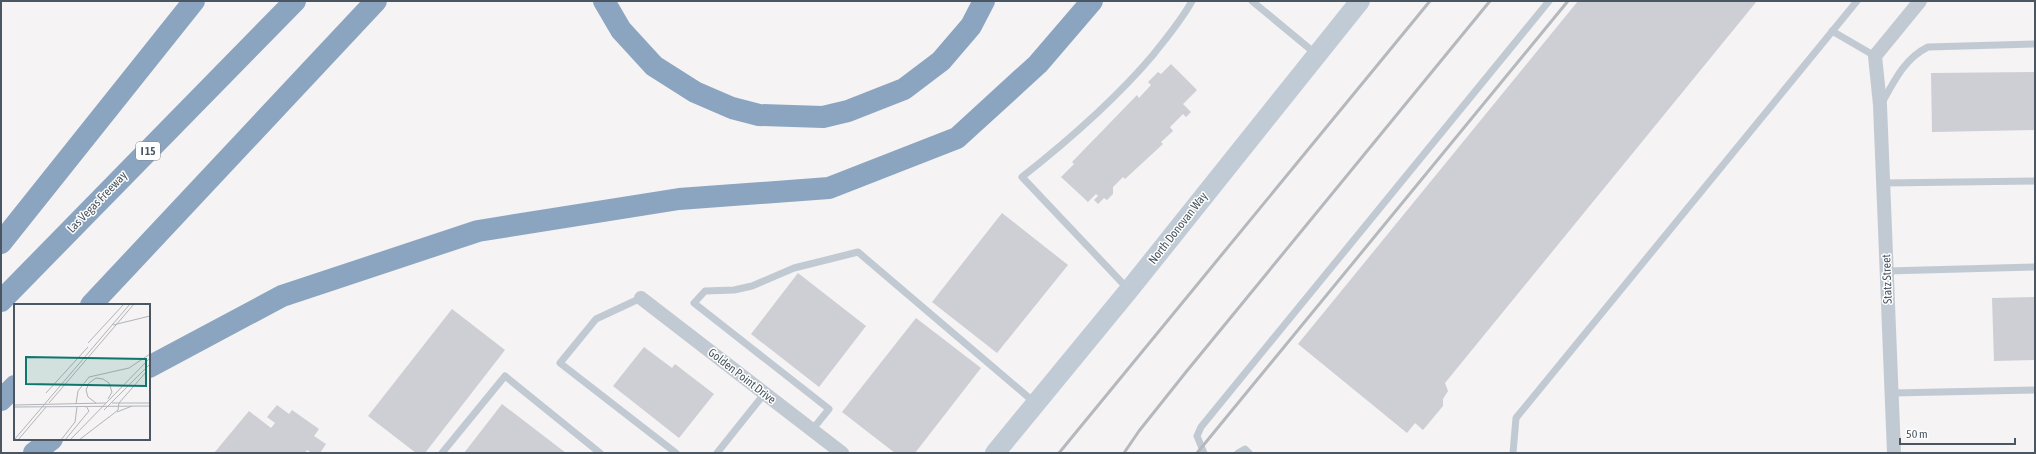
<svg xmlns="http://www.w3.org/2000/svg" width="2036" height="454" font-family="'Asap Condensed',sans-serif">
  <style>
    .building { fill: #cdcfd5 }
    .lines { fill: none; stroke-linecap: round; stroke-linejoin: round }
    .lane { stroke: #c1cad2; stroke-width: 7 }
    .street { stroke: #c1cad2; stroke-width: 14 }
    .secondary { stroke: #c1cbd6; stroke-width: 20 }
    .highway { stroke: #8ba5c1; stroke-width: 22 }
    .rail { stroke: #b5b8bd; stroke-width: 3 }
    .labels { text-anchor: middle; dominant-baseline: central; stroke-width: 3; stroke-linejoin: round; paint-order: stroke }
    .shield { fill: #fff; stroke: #808990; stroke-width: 1 }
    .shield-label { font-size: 11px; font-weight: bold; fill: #4a5661 }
    .street-label { font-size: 12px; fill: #4a5661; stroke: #fff }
    .inset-road { fill: none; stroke: #b1b4b9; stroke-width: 1 }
    .view { fill: #0f766e; fill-opacity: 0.15; stroke: #0f766e; stroke-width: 2 }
    .inset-edge { fill: none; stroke: #4a5661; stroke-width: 2 }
  </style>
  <rect width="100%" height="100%" fill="#f5f3f3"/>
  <g class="building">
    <path d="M 1578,1 L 1757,1 L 1445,383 L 1448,391 L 1443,399 L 1443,406 L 1423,430 L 1415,423 L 1407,433 L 1298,344 Z"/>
    <path d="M 1171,64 L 1197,90 L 1183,104 L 1191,112 L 1186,117 L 1183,114 L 1170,127 L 1173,131 L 1161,142 L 1163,144 L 1125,179 L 1123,177 L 1113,187 L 1113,194 L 1107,200 L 1104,198 L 1098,204 L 1094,200 L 1098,196 L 1096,194 L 1088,202 L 1061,177 L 1074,164 L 1072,162 L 1137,95 L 1139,98 L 1151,85 L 1148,82 L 1158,72 L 1161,74 Z"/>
    <path d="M 2035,72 L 2035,130 L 1932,132 L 1931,73 Z"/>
    <path d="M 1002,213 L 1068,265 L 997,353 L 932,302 Z"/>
    <path d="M 798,273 L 866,326 L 819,387 L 751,334 Z"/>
    <path d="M 2035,297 L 2035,360 L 1994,361 L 1992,298 Z"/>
    <path d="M 452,309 L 505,350 L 425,453 L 416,453 L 368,416 Z"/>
    <path d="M 916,318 L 981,368 L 915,453 L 895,453 L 842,412 Z"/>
    <path d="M 644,347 L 672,368 L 675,364 L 714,394 L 679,438 L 613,386 Z"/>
    <path d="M 502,404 L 566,453 L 464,453 Z"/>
    <path d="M 277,405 L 289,414 L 292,410 L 319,429 L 314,436 L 326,444 L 320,453 L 312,453 L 307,450 L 305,453 L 214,453 L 249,411 L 271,428 L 275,423 L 267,417 Z"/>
  </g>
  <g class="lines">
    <g class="lane">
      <path d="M 1252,1 L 1316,54"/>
      <path d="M 1832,31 L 1875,56"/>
      <path d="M 1882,103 C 1894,81 1905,58 1928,47 L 2035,44"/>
      <path d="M 1884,183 L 2035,181"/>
      <path d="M 1887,271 L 2035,267"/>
      <path d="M 1129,290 L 1022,177 C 1069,140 1114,101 1153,55 C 1167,37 1181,21 1192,1"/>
      <path d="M 641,298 L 596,319 L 560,363 L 676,453"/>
      <path d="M 1892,393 L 2035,390"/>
      <path d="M 812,430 L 829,409 L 694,303 L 705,291 L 734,290 L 752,286 L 794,268 L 858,252 L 1034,402"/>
      <path d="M 442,453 L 505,376 L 600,453"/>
      <path d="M 717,453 L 765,393"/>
      <path d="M 1204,453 L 1197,436 L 1201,427 L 1549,1"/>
      <path d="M 1238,453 L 1245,449 L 1249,453"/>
      <path d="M 1513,453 L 1516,418 L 1857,1"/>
    </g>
    <g class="street">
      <path d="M 641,298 L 842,453"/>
      <path d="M 1894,453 L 1880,105 L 1875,56 L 1920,1"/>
    </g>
    <path class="secondary" d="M 995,453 L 1129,290 L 1360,1"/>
    <g class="highway">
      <path d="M 604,1 L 621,30 L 654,66 L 695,92 L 732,108 L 759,115 L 823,117 L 848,111 L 904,89 L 941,61 L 971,26 L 984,1"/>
      <path d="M 1,243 L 194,1"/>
      <path d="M 1,301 L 295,1"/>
      <path d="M 91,305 L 376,1"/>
      <path d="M 149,367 L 282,296 L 478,231 L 679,199 L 829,188 L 957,138 L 1038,64 L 1092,1"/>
      <path d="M 1,400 L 15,386"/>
      <path d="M 34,453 L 52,439"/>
    </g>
    <g class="rail">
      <path d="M 1059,453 L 1430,1"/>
      <path d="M 1124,453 L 1139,431 L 1186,372 L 1490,1"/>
      <path d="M 1197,453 L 1568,1"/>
    </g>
  </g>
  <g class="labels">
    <rect class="shield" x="136" y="142" width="24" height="18" rx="3"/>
    <g class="shield-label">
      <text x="148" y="151">I 15</text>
    </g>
    <g class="street-label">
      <text transform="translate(97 202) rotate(-46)">Las Vegas Freeway</text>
      <text transform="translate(1178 228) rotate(-52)">North Donovan Way</text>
      <text transform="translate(1887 279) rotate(-92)">Statz Street</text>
      <text transform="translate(742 376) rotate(38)">Golden Point Drive</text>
    </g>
  </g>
  <g transform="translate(14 304)">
    <rect width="136" height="136" fill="#f5f3f3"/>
    <path class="inset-road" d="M 99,21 L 136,12M 74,39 L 110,0M 32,89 L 74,43M 35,99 L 120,0M 82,99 L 74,93 L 72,86 L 75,79 L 82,74 L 89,75 L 95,79 L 98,88 L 94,95M 98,99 L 136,99M 62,100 L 64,87 L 75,73 L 115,64 L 136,50M 0,101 L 92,99M 0,103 L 136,102M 90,106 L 136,60M 103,108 L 118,102M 94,114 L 104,106 L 105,99 L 133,67M 0,136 L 116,0M 4,136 L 32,103M 47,136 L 61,118 L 63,103M 51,136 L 75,107 L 72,102M 56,136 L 136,54M 65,136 L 95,113M 107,136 L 125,136"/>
    <path class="view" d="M 12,53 L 132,55 L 132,82 L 12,80 Z"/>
    <rect width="136" height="136" class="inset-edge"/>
  </g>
  <rect width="2036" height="454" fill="none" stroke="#4a5661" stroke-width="4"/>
  <path d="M1900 438v6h115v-6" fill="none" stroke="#4a5661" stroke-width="2"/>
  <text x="1906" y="438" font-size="12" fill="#4a5661" stroke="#ffffff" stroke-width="3" paint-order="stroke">50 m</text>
</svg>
